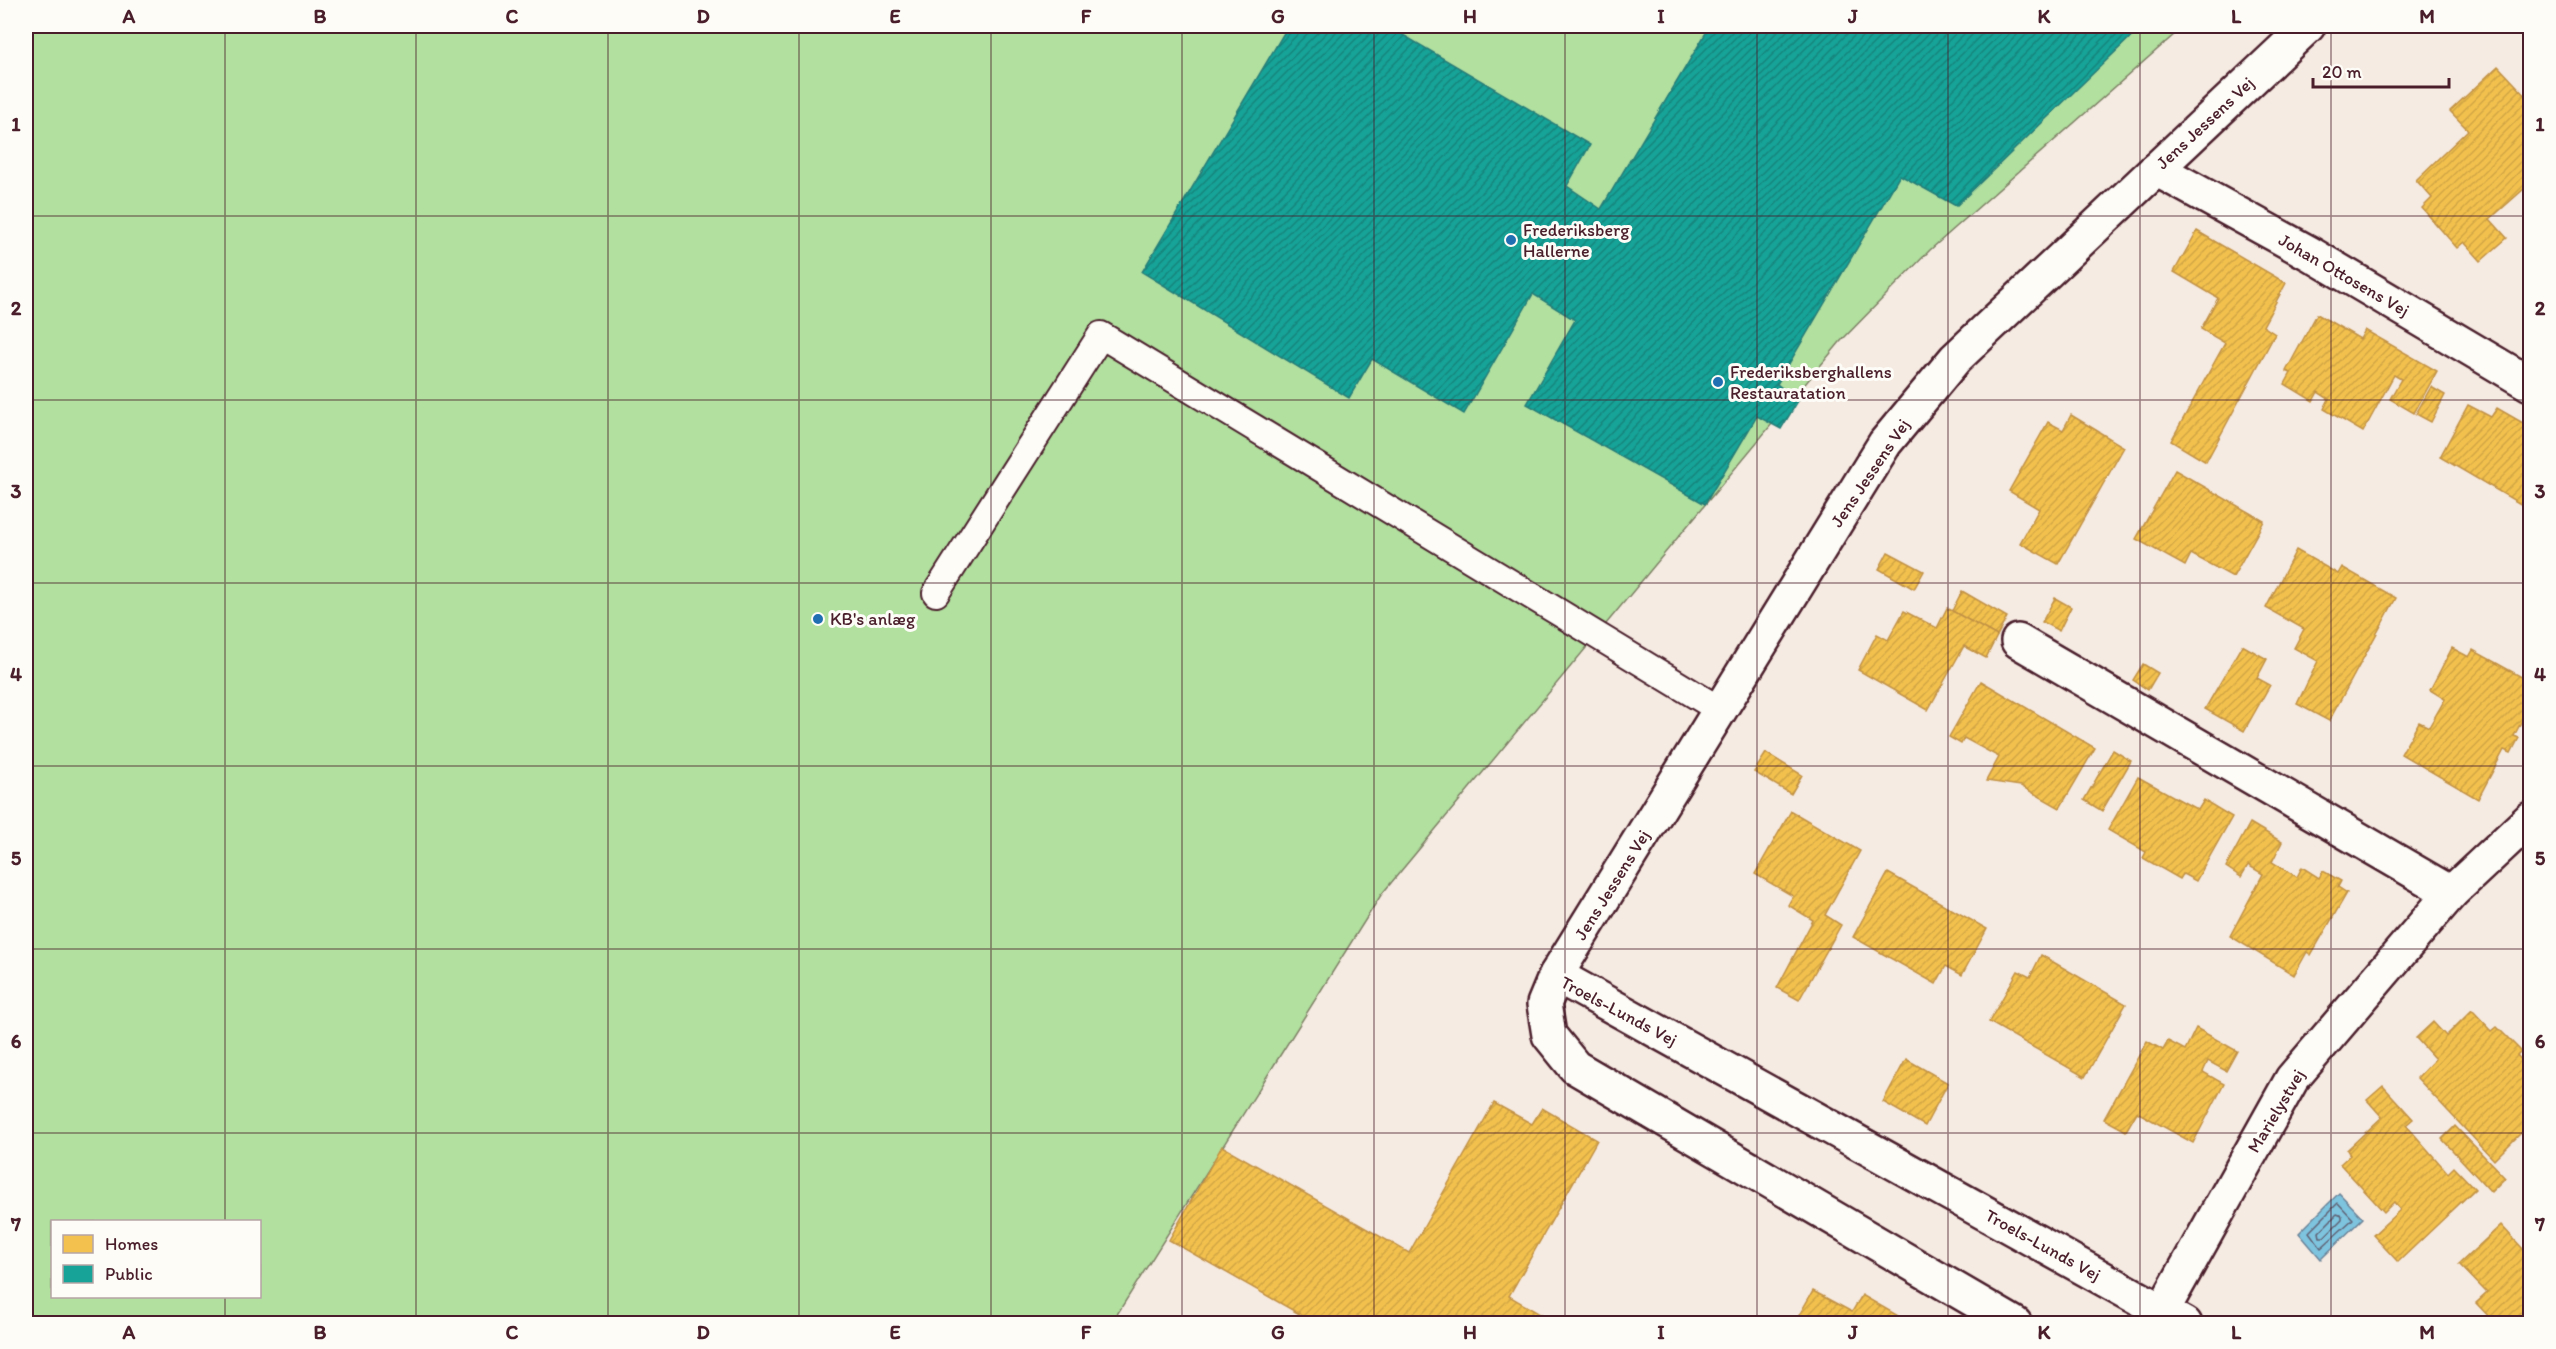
<svg xmlns="http://www.w3.org/2000/svg" width="2556" height="1349" font-family="Itim,sans-serif">
  <style>
    .pitch { fill: #b1e09f; stroke: #7e8065; stroke-width: 1.5; fill-rule: evenodd }
    .water { fill: #7ec4df; stroke: #698297; stroke-width: 1.5 }
    .homes { fill: url(#homes-hatch); stroke: #c09044; stroke-width: 1.5 }
    .public { fill: url(#public-hatch); stroke: #267b77; stroke-width: 1.5 }
    .lines { fill: none; stroke-linecap: round; stroke-linejoin: round }
    .shore { stroke: #5f6173; stroke-width: 1.5 }
    .service-casing { stroke: #4a1f2b; stroke-width: 30 }
    .minor-casing { stroke: #4a1f2b; stroke-width: 38 }
    .service { stroke: #fdfcf7; stroke-width: 26 }
    .minor { stroke: #fdfcf7; stroke-width: 33 }
    .grid { fill: none; stroke: #4a1f2b; stroke-width: 1.5; stroke-opacity: 0.55 }
    .poi-dot { fill: #1f6fb2; stroke: #fdfcf7; stroke-width: 2 }
    .labels { text-anchor: middle; dominant-baseline: central; stroke-width: 6; stroke-linejoin: round; paint-order: stroke }
    .street-label { font-size: 18px; fill: #4a1f2b; stroke: #fdfcf7 }
    .poi-label { font-size: 18px; fill: #4a1f2b; stroke: #fdfcf7; text-anchor: start }
    .neatline { fill: none; stroke: #4a1f2b; stroke-width: 2 }
    .grid-label { font-size: 20px; text-anchor: middle; font-weight: bold; fill: #4a1f2b }
  </style>
  <defs>
    <pattern id="homes-hatch" width="6" height="6" patternUnits="userSpaceOnUse" patternTransform="scale(1.5)"><rect width="6" height="6" fill="#f2c14e"/><path d="M-1 1l2-2M0 6l6-6M5 7l2-2" fill="none" stroke="#d1a544"/></pattern>
    <pattern id="public-hatch" width="6" height="6" patternUnits="userSpaceOnUse" patternTransform="scale(1.5)"><rect width="6" height="6" fill="#17a398"/><path d="M-1 1l2-2M0 6l6-6M5 7l2-2" fill="none" stroke="#17847c"/></pattern>
  </defs>
  <rect width="100%" height="100%" fill="#f6ebe2"/>
  <filter id="ink" filterUnits="userSpaceOnUse"><feTurbulence type="fractalNoise" baseFrequency=".0167" numOctaves="2"/><feDisplacementMap in="SourceGraphic" scale="12" xChannelSelector="R" yChannelSelector="G"/><feConvolveMatrix kernelMatrix="1 2 1 2 8 2 1 2 1" color-interpolation-filters="sRGB"/></filter>
  <g filter="url(#ink)">
    <path class="pitch" d="M 26,26 L 2184,26 L 1930,250 L 1840,342 L 1381,895 L 1111,1324 L 26,1323 ZM 52,1222 L 260,1222 L 260,1296 L 52,1296 Z"/>
    <path class="water" d="M 2339,1193 L 2363,1218 L 2321,1259 L 2299,1233 Z"/>
    <g class="homes">
      <path d="M 2498,66 L 2530,100 L 2530,196 L 2524,189 L 2490,219 L 2507,238 L 2481,261 L 2464,242 L 2457,248 L 2422,208 L 2432,198 L 2416,180 L 2468,130 L 2450,111 Z"/>
      <path d="M 2197,231 L 2286,283 L 2263,326 L 2275,334 L 2206,462 L 2171,441 L 2225,343 L 2201,329 L 2218,298 L 2174,272 Z"/>
      <path d="M 2317,314 L 2360,339 L 2365,330 L 2437,371 L 2414,413 L 2390,399 L 2401,379 L 2394,375 L 2363,432 L 2324,409 L 2329,399 L 2318,392 L 2313,401 L 2285,384 L 2291,373 L 2286,371 Z"/>
      <path d="M 2431,387 L 2445,395 L 2431,422 L 2416,414 Z"/>
      <path d="M 2468,405 L 2491,417 L 2497,408 L 2530,427 L 2530,489 L 2522,505 L 2440,457 Z"/>
      <path d="M 2071,415 L 2124,447 L 2058,564 L 2020,543 L 2039,509 L 2009,491 L 2048,422 L 2063,430 Z"/>
      <path d="M 2175,470 L 2264,521 L 2233,577 L 2191,554 L 2185,566 L 2136,539 Z"/>
      <path d="M 2296,550 L 2338,574 L 2342,567 L 2396,598 L 2329,721 L 2297,704 L 2318,661 L 2294,648 L 2304,629 L 2266,608 Z"/>
      <path d="M 1888,552 L 1924,571 L 1914,589 L 1879,569 Z"/>
      <path d="M 1962,591 L 2007,617 L 1997,636 L 1952,611 Z"/>
      <path d="M 2055,598 L 2071,607 L 2059,631 L 2042,622 Z"/>
      <path d="M 1947,608 L 1997,636 L 1986,658 L 1964,646 L 1928,710 L 1858,670 L 1877,634 L 1888,640 L 1904,611 L 1937,628 Z"/>
      <path d="M 2242,645 L 2267,659 L 2257,678 L 2270,685 L 2244,731 L 2205,709 Z"/>
      <path d="M 2452,648 L 2469,657 L 2473,650 L 2527,680 L 2530,673 L 2530,705 L 2514,736 L 2519,738 L 2511,753 L 2504,750 L 2478,799 L 2401,754 L 2419,722 L 2429,727 L 2445,699 L 2430,690 Z"/>
      <path d="M 2143,664 L 2158,673 L 2148,690 L 2133,680 Z"/>
      <path d="M 1981,681 L 2095,748 L 2060,808 L 2021,786 L 1986,781 L 1999,757 L 1964,738 L 1961,744 L 1949,737 Z"/>
      <path d="M 2113,750 L 2131,761 L 2102,811 L 2084,800 Z"/>
      <path d="M 1766,753 L 1802,775 L 1791,794 L 1754,772 Z"/>
      <path d="M 2138,777 L 2198,810 L 2204,800 L 2232,817 L 2196,881 L 2183,874 L 2180,879 L 2143,858 L 2146,852 L 2108,830 Z"/>
      <path d="M 1791,811 L 1860,851 L 1825,915 L 1841,925 L 1799,1000 L 1777,988 L 1813,920 L 1788,905 L 1793,896 L 1755,874 Z"/>
      <path d="M 2250,823 L 2282,842 L 2272,862 L 2297,877 L 2302,867 L 2319,878 L 2323,871 L 2341,881 L 2338,887 L 2347,893 L 2311,955 L 2307,952 L 2294,975 L 2230,936 L 2263,874 L 2248,865 L 2241,877 L 2226,867 Z"/>
      <path d="M 1888,873 L 1987,929 L 1962,975 L 1946,966 L 1936,984 L 1853,937 Z"/>
      <path d="M 2041,955 L 2126,1004 L 2085,1077 L 1989,1022 L 2018,971 L 2030,977 Z"/>
      <path d="M 2472,1010 L 2492,1031 L 2497,1027 L 2521,1051 L 2517,1055 L 2530,1069 L 2530,1124 L 2494,1160 L 2417,1078 L 2435,1059 L 2416,1038 L 2433,1022 L 2446,1036 Z"/>
      <path d="M 2196,1028 L 2237,1051 L 2226,1071 L 2208,1061 L 2203,1072 L 2224,1084 L 2193,1143 L 2137,1112 L 2126,1131 L 2104,1119 L 2147,1041 L 2163,1050 L 2168,1041 L 2185,1050 Z"/>
      <path d="M 1906,1059 L 1948,1083 L 1925,1126 L 1883,1102 Z"/>
      <path d="M 2383,1086 L 2413,1119 L 2406,1125 L 2448,1173 L 2454,1167 L 2475,1189 L 2398,1262 L 2373,1235 L 2400,1210 L 2394,1202 L 2384,1212 L 2340,1164 L 2350,1155 L 2347,1150 L 2382,1117 L 2367,1100 Z"/>
      <path d="M 1494,1103 L 1532,1124 L 1542,1108 L 1597,1140 L 1509,1296 L 1557,1324 L 1317,1324 L 1169,1240 L 1222,1146 L 1409,1253 Z"/>
      <path d="M 2455,1126 L 2505,1178 L 2491,1192 L 2442,1139 Z"/>
      <path d="M 2501,1225 L 2524,1250 L 2530,1244 L 2530,1324 L 2505,1324 L 2499,1317 L 2494,1322 L 2476,1303 L 2487,1293 L 2459,1264 Z"/>
      <path d="M 1813,1291 L 1852,1312 L 1862,1295 L 1912,1324 L 1794,1324 Z"/>
    </g>
    <path class="public" d="M 1288,26 L 1388,26 L 1590,145 L 1567,186 L 1601,209 L 1710,26 L 2142,26 L 1956,206 L 1900,175 L 1777,384 L 1798,401 L 1781,429 L 1757,416 L 1705,504 L 1527,404 L 1575,320 L 1533,294 L 1464,414 L 1372,359 L 1349,398 L 1142,272 Z"/>
    <g class="lines">
      <g class="shore">
        <path d="M 2338,1203 L 2353,1219 L 2321,1248 L 2309,1232 Z"/>
        <path d="M 2337,1214 L 2342,1216 L 2342,1219 L 2324,1237 L 2320,1237 L 2319,1232 Z"/>
      </g>
      <defs>
        <path id="service" d="M 936,593 L 1101,335 L 1720,710"/>
        <g id="minor">
          <path d="M 2156,169 L 2309,253 L 2530,384"/>
          <path d="M 2018,641 L 2451,893"/>
          <path d="M 1556,975 L 2185,1324"/>
          <path d="M 2015,1324 L 1575,1067 L 1549,1035 L 1544,1004 L 1556,975 L 1885,443 L 1955,359 L 2308,26"/>
          <path d="M 2155,1324 L 2292,1079 L 2451,893 L 2530,819"/>
        </g>
      </defs>
      <use href="#service" class="service-casing"/>
      <use href="#minor" class="minor-casing"/>
      <use href="#service" class="service"/>
      <use href="#minor" class="minor"/>
    </g>
  </g>
  <path class="grid" d="M 225,26 L 225,1222M 416,26 L 416,1324M 608,26 L 608,1324M 799,26 L 799,1324M 991,26 L 991,1324M 1182,26 L 1182,1324M 1374,26 L 1374,1324M 1565,26 L 1565,1324M 1757,26 L 1757,1324M 1948,26 L 1948,1324M 2140,26 L 2140,1324M 2331,26 L 2331,1324M 26,216 L 2530,216M 26,400 L 2530,400M 26,583 L 2530,583M 26,766 L 2530,766M 26,949 L 2530,949M 26,1133 L 2530,1133M 225,1296 L 225,1324"/>
  <g class="poi-dot">
    <circle cx="1511" cy="240" r="6"/>
    <circle cx="1718" cy="382" r="6"/>
    <circle cx="818" cy="619" r="6"/>
  </g>
  <g class="labels">
    <g class="street-label">
      <text transform="translate(2205 123) rotate(-43)">Jens Jessens Vej</text>
      <text transform="translate(2344 275) rotate(30)">Johan Ottosens Vej</text>
      <text transform="translate(1870 473) rotate(-56)">Jens Jessens Vej</text>
      <text transform="translate(1612 885) rotate(-58)">Jens Jessens Vej</text>
      <text transform="translate(1619 1011) rotate(28)">Troels-Lunds Vej</text>
      <text transform="translate(2276 1111) rotate(-59)">Marielystvej</text>
      <text transform="translate(2043 1245) rotate(29)">Troels-Lunds Vej</text>
    </g>
    <g class="poi-label">
      <text x="1523" y="230">Frederiksberg<tspan x="1523" dy="21">Hallerne</tspan></text>
      <text x="1730" y="372">Frederiksberghallens<tspan x="1730" dy="21">Restauratation</tspan></text>
      <text x="830" y="619">KB's anlæg</text>
    </g>
  </g>
  <rect width="2556" height="1349" fill="none" stroke="#fdfcf7" stroke-width="66"/>
  <rect x="51" y="1220" width="210" height="78" fill="#fdfcf7" stroke="#b5a4a5" stroke-width="1.5"/>
  <rect x="63" y="1235" width="30" height="18" fill="#f2c14e" stroke="#b5a4a5" stroke-width="1.5"/>
  <text x="105" y="1250" font-size="18" fill="#4a1f2b">Homes</text>
  <rect x="63" y="1265" width="30" height="18" fill="#17a398" stroke="#b5a4a5" stroke-width="1.5"/>
  <text x="105" y="1280" font-size="18" fill="#4a1f2b">Public</text>
  <path d="M2313 78v9h136v-9" fill="none" stroke="#4a1f2b" stroke-width="3"/>
  <text x="2322" y="78" font-size="18" fill="#4a1f2b" stroke="#fdfcf7" stroke-width="4.5" paint-order="stroke">20 m</text>
  <rect x="33" y="33" width="2490" height="1283" class="neatline"/>
  <g class="grid-label">
    <text x="129" y="23">A</text>
    <text x="320" y="23">B</text>
    <text x="512" y="23">C</text>
    <text x="703" y="23">D</text>
    <text x="895" y="23">E</text>
    <text x="1086" y="23">F</text>
    <text x="1278" y="23">G</text>
    <text x="1470" y="23">H</text>
    <text x="1661" y="23">I</text>
    <text x="1853" y="23">J</text>
    <text x="2044" y="23">K</text>
    <text x="2236" y="23">L</text>
    <text x="2427" y="23">M</text>
    <text x="16" y="131">1</text>
    <text x="2540" y="131">1</text>
    <text x="16" y="315">2</text>
    <text x="2540" y="315">2</text>
    <text x="16" y="498">3</text>
    <text x="2540" y="498">3</text>
    <text x="16" y="681">4</text>
    <text x="2540" y="681">4</text>
    <text x="16" y="865">5</text>
    <text x="2540" y="865">5</text>
    <text x="16" y="1048">6</text>
    <text x="2540" y="1048">6</text>
    <text x="16" y="1231">7</text>
    <text x="2540" y="1231">7</text>
    <text x="129" y="1339">A</text>
    <text x="320" y="1339">B</text>
    <text x="512" y="1339">C</text>
    <text x="703" y="1339">D</text>
    <text x="895" y="1339">E</text>
    <text x="1086" y="1339">F</text>
    <text x="1278" y="1339">G</text>
    <text x="1470" y="1339">H</text>
    <text x="1661" y="1339">I</text>
    <text x="1853" y="1339">J</text>
    <text x="2044" y="1339">K</text>
    <text x="2236" y="1339">L</text>
    <text x="2427" y="1339">M</text>
  </g>
</svg>
